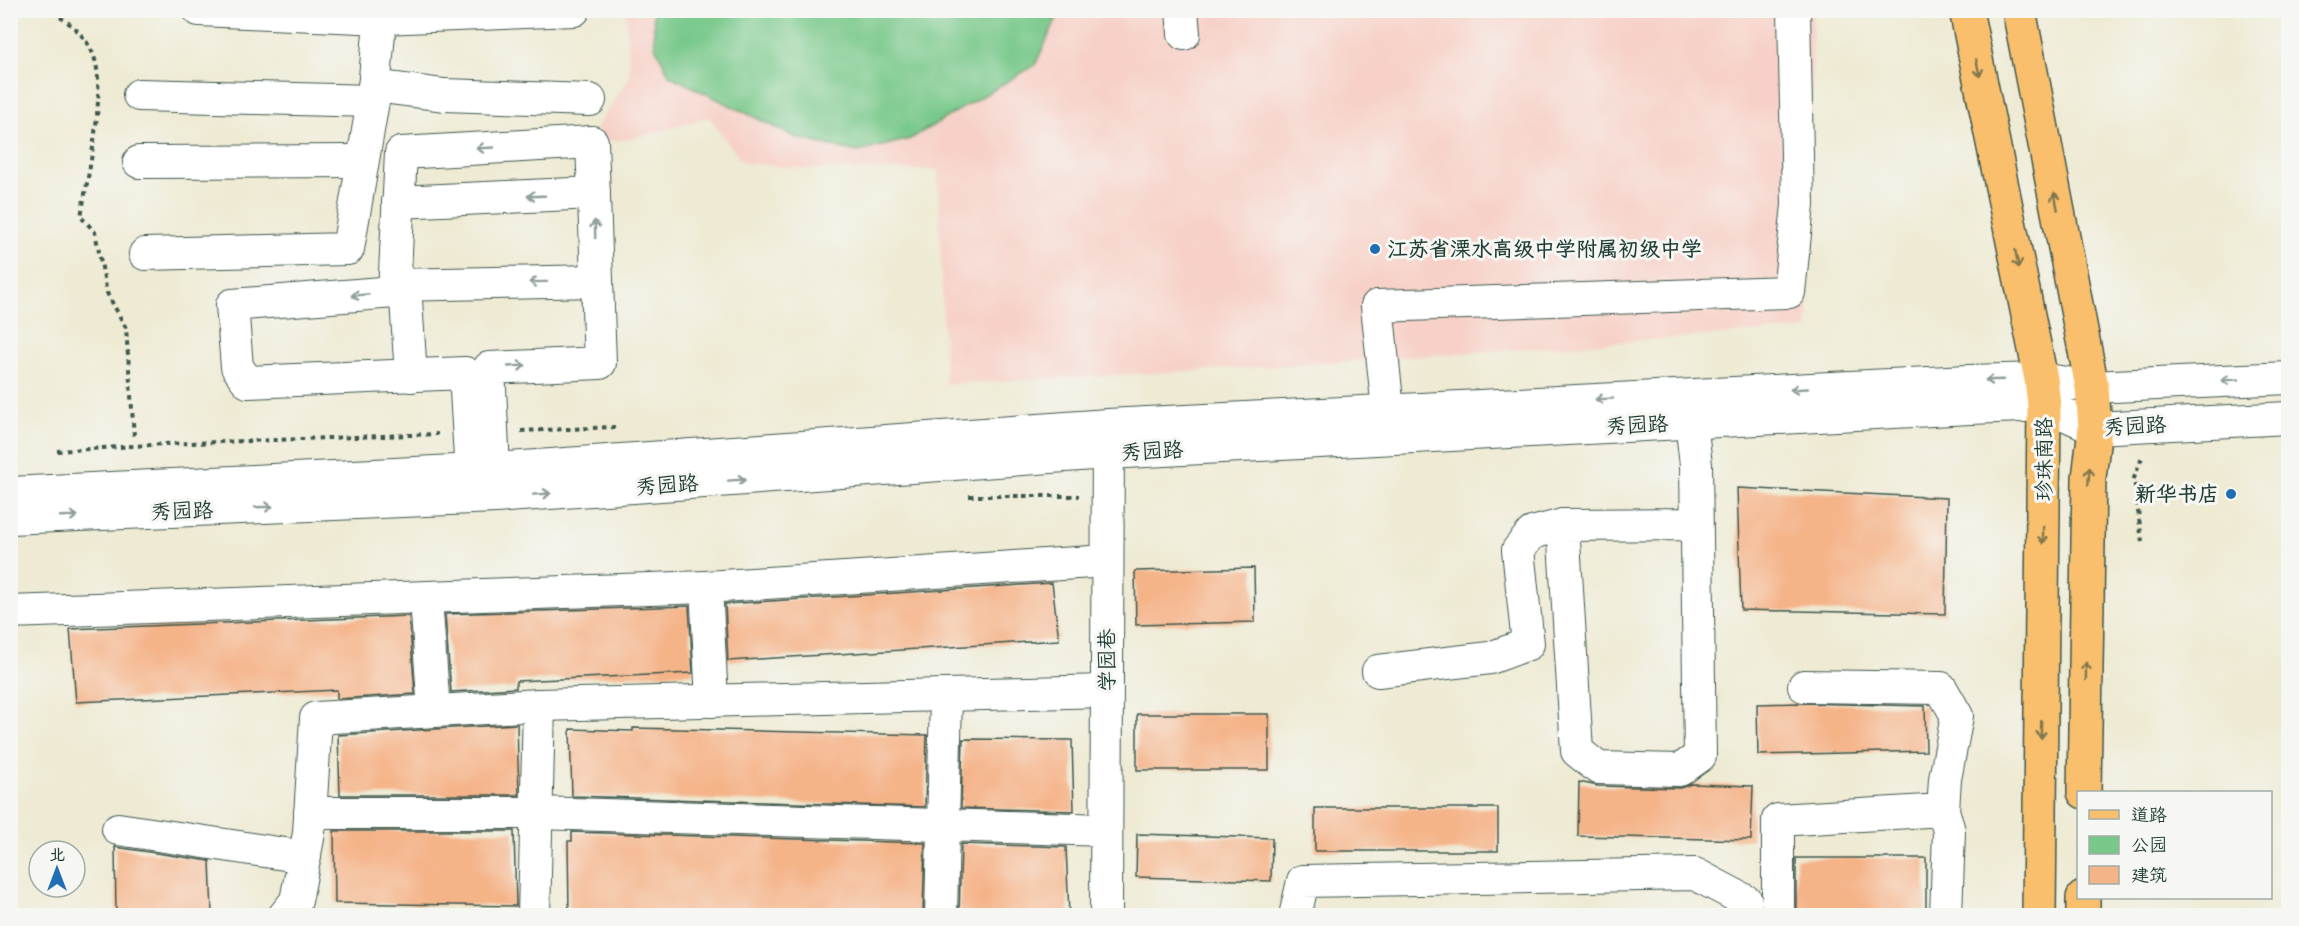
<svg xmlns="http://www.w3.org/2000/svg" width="2299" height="926" font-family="Sriracha,'LXGW WenKai TC',sans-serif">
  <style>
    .built { fill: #f7d1c8 }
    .green { fill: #77c889; stroke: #4b825e; stroke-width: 1.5 }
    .building { fill: #f5b388 }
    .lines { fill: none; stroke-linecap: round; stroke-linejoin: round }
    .minor-casing { stroke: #3e574c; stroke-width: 34 }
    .major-casing { stroke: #3e574c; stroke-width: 36 }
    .path { stroke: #3e574c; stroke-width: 4; stroke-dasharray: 4.5 4.5; stroke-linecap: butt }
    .minor { stroke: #fff; stroke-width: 32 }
    .major { stroke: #f9bf6d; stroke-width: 33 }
    .oneway { stroke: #81784e }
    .oneway2 { stroke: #8f9e9a }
    .poi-dot { fill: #1f6fb2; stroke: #f6f6f2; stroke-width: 2 }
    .labels { text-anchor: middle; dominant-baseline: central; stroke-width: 6; stroke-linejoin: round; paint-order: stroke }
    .poi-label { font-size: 21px; font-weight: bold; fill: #1f3d34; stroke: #f6f6f2; text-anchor: start }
    .street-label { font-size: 21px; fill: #1f3d34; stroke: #f6f6f2 }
  </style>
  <rect width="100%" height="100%" fill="#f6f6f2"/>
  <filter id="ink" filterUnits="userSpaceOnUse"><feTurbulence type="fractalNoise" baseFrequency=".0167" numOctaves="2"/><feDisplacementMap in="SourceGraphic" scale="12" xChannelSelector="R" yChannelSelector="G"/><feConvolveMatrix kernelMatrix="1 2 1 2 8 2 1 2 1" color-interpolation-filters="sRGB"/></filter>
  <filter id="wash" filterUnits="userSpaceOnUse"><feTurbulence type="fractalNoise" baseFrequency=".008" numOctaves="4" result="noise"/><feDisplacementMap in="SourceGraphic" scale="24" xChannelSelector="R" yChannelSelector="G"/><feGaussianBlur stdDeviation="1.35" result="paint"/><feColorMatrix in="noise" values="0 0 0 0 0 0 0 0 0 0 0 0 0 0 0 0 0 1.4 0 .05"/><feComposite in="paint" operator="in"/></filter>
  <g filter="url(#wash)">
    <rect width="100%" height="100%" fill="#eeead3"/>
    <path class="built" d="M 626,11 L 1813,11 L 1808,329 L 1248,368 L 945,384 L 938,170 L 808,169 L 743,163 L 709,117 L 631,139 L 607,141 L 595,129 L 630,77 Z"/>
    <path class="green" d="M 653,11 L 653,10 L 1060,11 L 1035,65 L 910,139 L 858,152 L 797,138 L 670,76 L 655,46 Z"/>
    <g id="blocks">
      <g class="building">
        <path d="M 1737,488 L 1947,498 L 1945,614 L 1741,610 Z"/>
        <path d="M 1254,568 L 1255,622 L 1136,625 L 1135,571 Z"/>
        <path d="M 1052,583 L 1059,640 L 728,661 L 725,604 Z"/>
        <path d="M 689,606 L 693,673 L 516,681 L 516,688 L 451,692 L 445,614 Z"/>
        <path d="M 409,616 L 415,694 L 337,699 L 337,690 L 76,702 L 70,629 Z"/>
        <path d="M 1800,703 L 1925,706 L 1926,751 L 1758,755 L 1757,704 Z"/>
        <rect x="1137" y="714" width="132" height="56"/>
        <path d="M 517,724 L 519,795 L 340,795 L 338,735 Z"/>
        <path d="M 633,728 L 927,735 L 925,807 L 572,796 L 570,729 L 633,731 Z"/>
        <path d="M 963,739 L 1072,740 L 1074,811 L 961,808 Z"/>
        <path d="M 1579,782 L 1598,786 L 1680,788 L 1691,784 L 1753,786 L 1751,840 L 1578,836 Z"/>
        <rect x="1315" y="808" width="183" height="43"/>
        <path d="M 334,831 L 514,831 L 516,906 L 335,903 Z"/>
        <path d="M 572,832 L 925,843 L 923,915 L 569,915 L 568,841 L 572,841 Z"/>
        <path d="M 1137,834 L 1272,838 L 1271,881 L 1136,877 Z"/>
        <path d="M 961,844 L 1066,847 L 1069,915 L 959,915 Z"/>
        <path d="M 115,847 L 210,861 L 212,915 L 116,915 Z"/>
        <rect x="1796" y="858" width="130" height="57"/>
      </g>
    </g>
  </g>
  <g filter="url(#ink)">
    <use href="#blocks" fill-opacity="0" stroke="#3e574c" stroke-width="1.5"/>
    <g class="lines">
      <defs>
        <g id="minor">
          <path d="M 199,10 L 382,18 L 574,10"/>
          <path d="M 1182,10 L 1184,34"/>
          <path d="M 374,86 L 444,95 L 590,100"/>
          <path d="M 139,95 L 373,101"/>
          <path d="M 139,162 L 362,161"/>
          <path d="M 398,202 L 594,193"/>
          <path d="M 145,254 L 348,249 L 373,101 L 381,10"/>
          <path d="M 394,285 L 597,281"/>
          <path d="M 394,292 L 406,300 L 411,376"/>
          <path d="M 1388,410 L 1377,306 L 1789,292 L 1798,205 L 1794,10"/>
          <path d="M 1695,422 L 1693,439 L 1696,465 L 1700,756 L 1680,770 L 1598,768 L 1577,751 L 1563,525 L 1696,524"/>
          <path d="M 472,492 L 465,373 L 248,382 L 237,367 L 232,305 L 394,292 L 401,153 L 592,142 L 600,363 L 489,368 L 495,489"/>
          <path d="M 10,493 L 495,469 L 1108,425 L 1968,381 L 2041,379 L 2092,387 L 2288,378"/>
          <path d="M 10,518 L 495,497 L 1107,453 L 1970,408 L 2044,405 L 2095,428 L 2288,418"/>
          <path d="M 706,587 L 712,701"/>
          <path d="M 426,599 L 434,711"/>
          <path d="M 10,612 L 706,587 L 1107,561"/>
          <path d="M 1378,671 L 1490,658 L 1528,644 L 1518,550 L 1532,533 L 1563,525"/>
          <path d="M 1943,810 L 1949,831 L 1946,916"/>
          <path d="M 310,813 L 537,813 L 1106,830"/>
          <path d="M 118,829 L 305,857"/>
          <path d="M 284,916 L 296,901 L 309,833 L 316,718 L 539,705 L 1106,691"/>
          <path d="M 534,916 L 539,705"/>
          <path d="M 941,916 L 946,695"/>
          <path d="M 1106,916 L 1108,432"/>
          <path d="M 1295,916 L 1303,881 L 1695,874 L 1746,901 L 1745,916"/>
          <path d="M 1778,916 L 1778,820 L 1943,810 L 1945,779 L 1957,716 L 1941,688 L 1804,686"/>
        </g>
        <g id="major">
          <path d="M 1966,10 L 2041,379 L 2044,405 L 2039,916"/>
          <path d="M 2019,10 L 2092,387 L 2095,428 L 2089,478 L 2084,792"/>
          <path d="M 2083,916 L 2083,898"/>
        </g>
      </defs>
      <use href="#minor" class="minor-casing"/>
      <use href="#major" class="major-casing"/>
      <g class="path">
        <path d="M 52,13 C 68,20 86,36 93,54 C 108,89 87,178 81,217 L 95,232 L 107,293 L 126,328 L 134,436"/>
        <path d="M 521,431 L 615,427"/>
        <path d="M 57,451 L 165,444 L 438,434"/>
        <path d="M 969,496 L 1079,496"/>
        <path d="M 2142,542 L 2134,478 L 2143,455"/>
      </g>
      <use href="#minor" class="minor"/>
      <use href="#major" class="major"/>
    </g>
    <defs><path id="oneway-shaft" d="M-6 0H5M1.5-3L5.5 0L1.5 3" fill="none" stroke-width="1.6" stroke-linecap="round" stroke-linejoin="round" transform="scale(1.5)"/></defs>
    <g class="oneway">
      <use href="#oneway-shaft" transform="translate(1978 68) rotate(78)"/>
      <use href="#oneway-shaft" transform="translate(2056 201) rotate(-101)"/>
      <use href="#oneway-shaft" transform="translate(2017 259) rotate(78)"/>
      <use href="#oneway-shaft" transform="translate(2089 476) rotate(-85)"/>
      <use href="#oneway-shaft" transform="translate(2043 535) rotate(91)"/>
      <use href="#oneway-shaft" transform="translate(2086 671) rotate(-89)"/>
      <use href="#oneway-shaft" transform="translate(2041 730) rotate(91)"/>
    </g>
    <g class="oneway2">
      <use href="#oneway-shaft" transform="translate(485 148) rotate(177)"/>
      <use href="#oneway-shaft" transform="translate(536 196) rotate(178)"/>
      <use href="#oneway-shaft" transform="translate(595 229) rotate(-92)"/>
      <use href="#oneway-shaft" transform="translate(538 282) rotate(179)"/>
      <use href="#oneway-shaft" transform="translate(360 295) rotate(175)"/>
      <use href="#oneway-shaft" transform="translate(517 366) rotate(-3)"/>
      <use href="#oneway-shaft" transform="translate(1994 380) rotate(178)"/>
      <use href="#oneway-shaft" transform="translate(2230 380) rotate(177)"/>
      <use href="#oneway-shaft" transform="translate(1799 389) rotate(177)"/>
      <use href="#oneway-shaft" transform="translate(1604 399) rotate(177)"/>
      <use href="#oneway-shaft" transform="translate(737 480) rotate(-4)"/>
      <use href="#oneway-shaft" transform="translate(542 494) rotate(-4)"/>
      <use href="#oneway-shaft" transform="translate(264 507) rotate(-2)"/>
      <use href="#oneway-shaft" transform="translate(69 516) rotate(-2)"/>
    </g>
  </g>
  <g class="poi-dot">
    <circle cx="1375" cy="249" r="6"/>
    <circle cx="2231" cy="494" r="6"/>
  </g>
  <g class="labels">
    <g class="poi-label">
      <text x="1387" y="249">江苏省溧水高级中学附属初级中学</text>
      <text x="2219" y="494" text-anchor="end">新华书店</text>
    </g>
    <g class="street-label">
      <text transform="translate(1637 425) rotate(-3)">秀园路</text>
      <text transform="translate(2135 426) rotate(-3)">秀园路</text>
      <text transform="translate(1152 451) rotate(-3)">秀园路</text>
      <text transform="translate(2044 459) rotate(-90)">珍珠南路</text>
      <text transform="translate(667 485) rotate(-4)">秀园路</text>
      <text transform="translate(182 511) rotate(-2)">秀园路</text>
      <text transform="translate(1107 660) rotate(-90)">学园巷</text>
    </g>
  </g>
  <rect width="2299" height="926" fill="none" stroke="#f6f6f2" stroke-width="36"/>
  <rect x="2077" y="791" width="195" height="108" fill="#f6f6f2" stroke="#a0aca6" stroke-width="1.5"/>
  <rect x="2089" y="810" width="30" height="9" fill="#f9bf6d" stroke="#a0aca6" stroke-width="1.5"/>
  <text x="2131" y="821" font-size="18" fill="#1f3d34">道路</text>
  <rect x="2089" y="836" width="30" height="18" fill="#77c889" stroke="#a0aca6" stroke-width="1.5"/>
  <text x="2131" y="851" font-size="18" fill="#1f3d34">公园</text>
  <rect x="2089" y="866" width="30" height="18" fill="#f5b388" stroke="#a0aca6" stroke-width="1.5"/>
  <text x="2131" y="881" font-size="18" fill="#1f3d34">建筑</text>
  <g transform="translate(57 869)"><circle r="28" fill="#f6f6f2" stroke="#a0aca6" stroke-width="1.5"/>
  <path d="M0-4.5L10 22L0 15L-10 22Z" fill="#1f6fb2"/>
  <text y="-9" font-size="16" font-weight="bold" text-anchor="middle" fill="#1f3d34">北</text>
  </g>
</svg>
